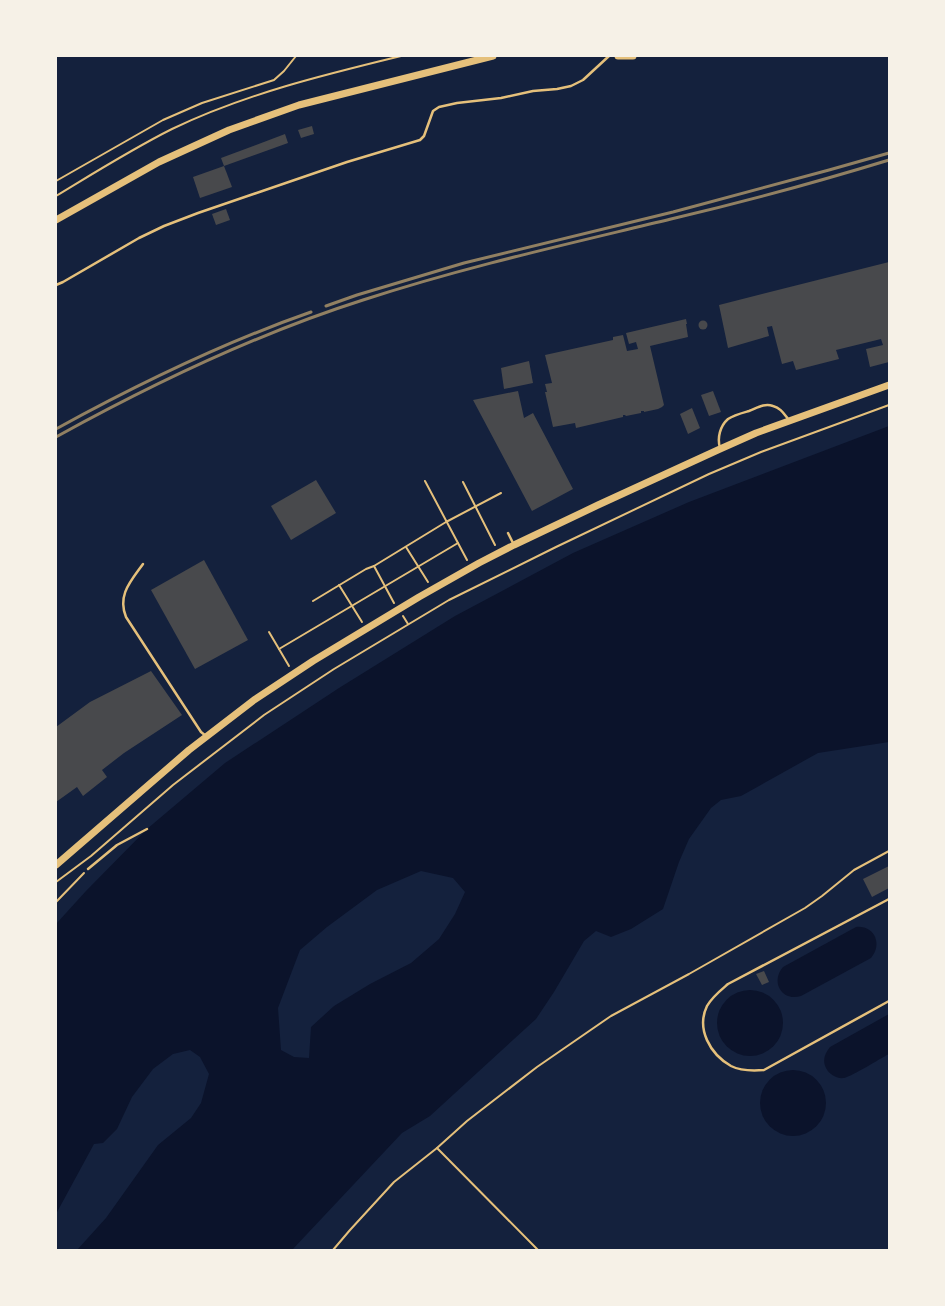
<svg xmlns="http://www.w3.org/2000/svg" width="945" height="1306" font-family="'Nunito Sans',sans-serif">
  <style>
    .water { fill: #0b132b; fill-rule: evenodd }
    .building { fill: #48494c }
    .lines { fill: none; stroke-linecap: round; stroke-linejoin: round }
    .path { stroke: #e5c07b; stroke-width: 2 }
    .service { stroke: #e5c07b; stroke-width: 2.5 }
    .primary { stroke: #e5c07b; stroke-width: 7 }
    .rail { stroke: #918062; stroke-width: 3 }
  </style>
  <rect width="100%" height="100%" fill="#14213d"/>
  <g class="water">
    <path d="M 889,426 L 889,742 L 818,753 L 741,796 L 721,800 L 711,808 L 689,839 L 679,862 L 663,909 L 631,929 L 611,937 L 596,931 L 584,941 L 554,992 L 536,1019 L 430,1116 L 402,1133 L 292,1250 L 77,1250 L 106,1218 L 158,1145 L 191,1118 L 201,1103 L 209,1074 L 200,1057 L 190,1050 L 173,1054 L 153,1069 L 132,1097 L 117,1129 L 103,1143 L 94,1144 L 56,1214 L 56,924 L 86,891 L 147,829 L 225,763 L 339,688 L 455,616 L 573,553 L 689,502 ZM 421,871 L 453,878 L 465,892 L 455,914 L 439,939 L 411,963 L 370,984 L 334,1006 L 311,1027 L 309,1058 L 294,1057 L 281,1050 L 278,1008 L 300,950 L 327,927 L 377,890 Z"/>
    <path d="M 856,927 C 874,925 883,944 871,958 L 801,996 C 782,1002 770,982 783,967 Z"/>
    <circle cx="750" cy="1023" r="33"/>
    <path d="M 889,1014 L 889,1054 C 879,1059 853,1076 844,1078 C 836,1079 829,1074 826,1068 C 822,1060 825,1053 830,1047 Z"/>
    <circle cx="793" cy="1103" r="33"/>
  </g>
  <g class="building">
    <path d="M 312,126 L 314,134 L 301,138 L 298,130 Z"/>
    <path d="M 285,134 L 288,143 L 224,166 L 221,158 Z"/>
    <path d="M 224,166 L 232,187 L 200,198 L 193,177 Z"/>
    <path d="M 226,209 L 230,220 L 216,225 L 212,214 Z"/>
    <path d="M 889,262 L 889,362 L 870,367 L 866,349 L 883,345 L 881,339 L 836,350 L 839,359 L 796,370 L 793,361 L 782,364 L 772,326 L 767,327 L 769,336 L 728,348 L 719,305 Z"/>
    <path d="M 686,319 L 687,324 L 686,324 L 688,337 L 650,346 L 664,405 L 662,407 L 658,409 L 644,412 L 644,411 L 641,411 L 641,413 L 626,416 L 625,415 L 623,415 L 623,417 L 576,428 L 575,423 L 553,427 L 545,392 L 547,392 L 545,384 L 552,383 L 545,355 L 613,340 L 613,337 L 623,335 L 627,351 L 638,349 L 636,342 L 629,344 L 626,333 Z"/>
    <circle cx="703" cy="325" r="4.5"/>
    <path d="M 529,361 L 533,383 L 504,389 L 501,368 Z"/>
    <path d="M 518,391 L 524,418 L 533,413 L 573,489 L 532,511 L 473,400 Z"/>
    <path d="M 713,391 L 721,412 L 709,416 L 701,395 Z"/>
    <path d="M 692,408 L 700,428 L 688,434 L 680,414 Z"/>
    <path d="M 316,480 L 336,513 L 291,540 L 271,506 Z"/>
    <path d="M 204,560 L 248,640 L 195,669 L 151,590 Z"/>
    <path d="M 151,671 L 182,715 L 124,753 L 102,770 L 107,777 L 83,796 L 77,787 L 56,802 L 56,727 L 90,702 Z"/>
    <path d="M 889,866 L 889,888 L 872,897 L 863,879 Z"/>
    <path d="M 764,971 L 769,982 L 762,985 L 756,974 Z"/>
  </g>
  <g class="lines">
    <g class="path">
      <path d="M 56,181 L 163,120 L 202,103 L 274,80 L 284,71 L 296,56"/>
      <path d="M 56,196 C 94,173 132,149 172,129 C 245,94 323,75 401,56"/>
      <path d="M 425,481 L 467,560"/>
      <path d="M 463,482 L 495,545"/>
      <path d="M 406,547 L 428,582"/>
      <path d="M 374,566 L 394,603"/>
      <path d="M 339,585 L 362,622"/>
      <path d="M 313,601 L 366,569 L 374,566 L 446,522 L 501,493"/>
      <path d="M 403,616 L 408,624"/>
      <path d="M 269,632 L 289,666"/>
      <path d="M 279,649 L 458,543"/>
      <path d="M 56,882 L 91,856 L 173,785 L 264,715 L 334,669 L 449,600 L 556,547 L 709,474 L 761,452 L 889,405"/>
      <path d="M 56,902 L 84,873"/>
      <path d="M 437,1148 L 538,1250"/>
      <path d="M 333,1250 L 350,1230 L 394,1182 L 437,1148 L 467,1121 L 537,1067 L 611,1016 L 689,974 L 805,908 L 822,896 L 854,870 L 889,851"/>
    </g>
    <g class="service">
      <path d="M 56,285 L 63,282 L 139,238 L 164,226 L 198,213 L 347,162 L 420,140 L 424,136 L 433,111 L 439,107 L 457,103 L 501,98 L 533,91 L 557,89 L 571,86 L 583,80 L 609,56"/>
      <path d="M 720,448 C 717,438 720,426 728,419 C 734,415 742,413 749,411 C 757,408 764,403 773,406 C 781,408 784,414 789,420"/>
      <path d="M 508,533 L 513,543"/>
      <path d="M 143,564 C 131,581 117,595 126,617 L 201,732 L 206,736"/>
      <path d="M 88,869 L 117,845 L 147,829"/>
      <path d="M 889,899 L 728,984 C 721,990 712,997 707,1006 C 696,1029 710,1054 731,1066 C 741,1071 753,1071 764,1070 L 889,1001"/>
    </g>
    <g class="primary">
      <path d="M 618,56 L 633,56"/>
      <path d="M 56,220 L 159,162 L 229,130 L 299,105 L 493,56"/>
      <path d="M 56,865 L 189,750 L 254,700 L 313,661 L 419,597 L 479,563 L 514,545 L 598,505 L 720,449 L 756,433 L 889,385"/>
    </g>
    <g class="rail">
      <path d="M 326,306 L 357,295 L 464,263 L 673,212 L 829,170 L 889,153"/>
      <path d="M 56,429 C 138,384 222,343 311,312"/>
      <path d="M 56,437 C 154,383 256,334 363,300 C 464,267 568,244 671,219 C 744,202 817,182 889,160"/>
    </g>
  </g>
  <rect width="945" height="1306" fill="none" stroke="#f6f1e7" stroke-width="114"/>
</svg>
